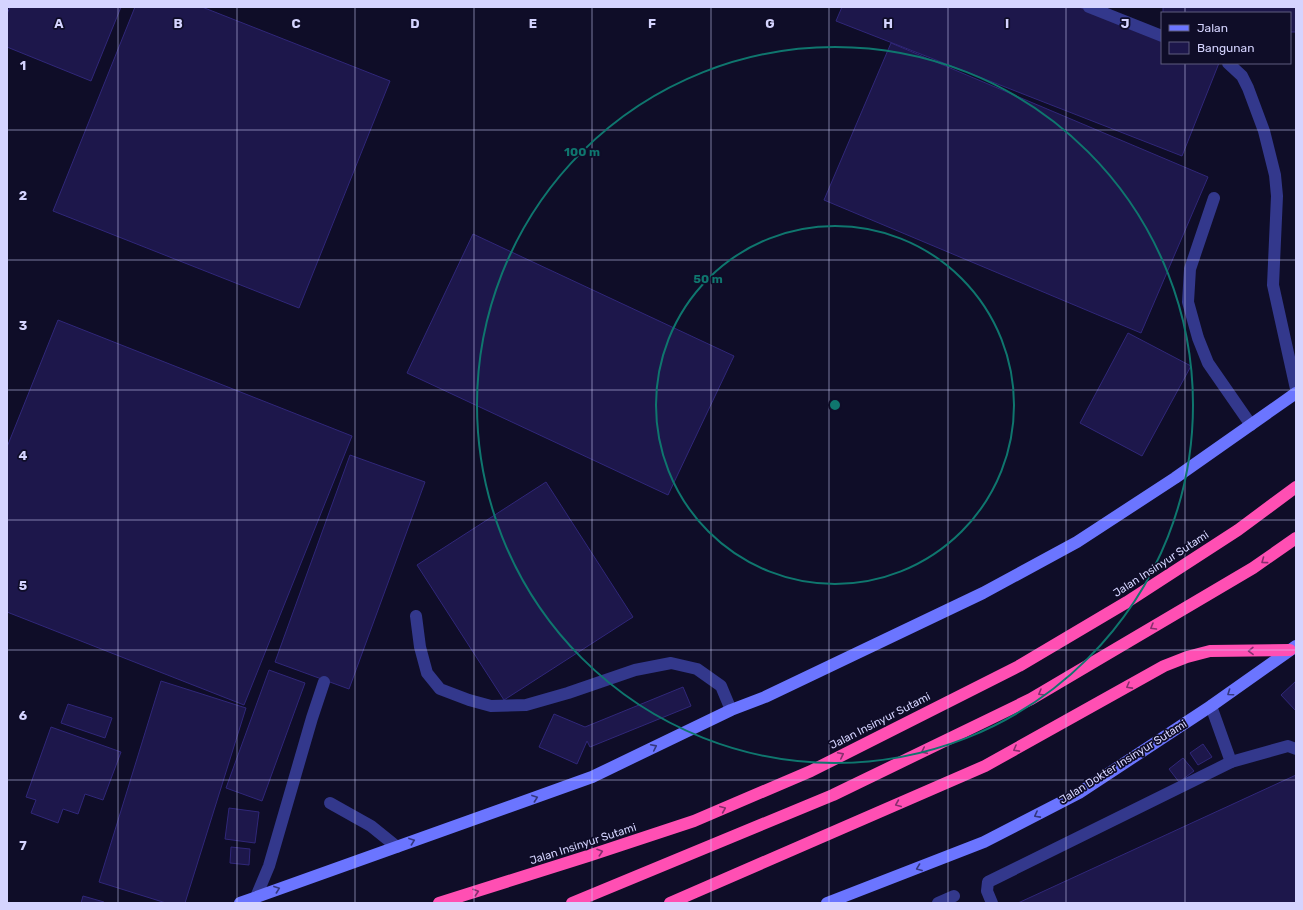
<svg xmlns="http://www.w3.org/2000/svg" width="1303" height="910" font-family="Rubik,sans-serif">
  <style>
    .building { fill: #1d174b; stroke: #302779 }
    .lines { fill: none; stroke-linecap: round; stroke-linejoin: round }
    .lane { stroke: #33388c; stroke-width: 12 }
    .secondary { stroke: #6b75ff; stroke-width: 12 }
    .highway { stroke: #ff4fb3; stroke-width: 12 }
    .oneway { stroke: #872e6e }
    .oneway2 { stroke: #34377e }
    .grid { fill: none; stroke: #d5d4ff; stroke-width: 1; stroke-opacity: 0.55 }
    .ring { fill: none; stroke: #0f766e; stroke-width: 2 }
    .labels { text-anchor: middle; dominant-baseline: central; stroke-width: 3.5; stroke-linejoin: round; paint-order: stroke }
    .street-label { font-size: 11px; fill: #d5d4ff; stroke: #0f0d28 }
    .grid-label { font-size: 13px; text-anchor: middle; font-weight: bold; fill: #d5d4ff; stroke: #0f0d28; stroke-width: 3.5; stroke-linejoin: round; paint-order: stroke }
    .centre { fill: #0f766e; stroke: #0f0d28; stroke-width: 2 }
    .ring-label { font-size: 12px; text-anchor: middle; font-weight: bold; fill: #0f766e; stroke: #0f0d28; stroke-width: 3.5; stroke-linejoin: round; paint-order: stroke }
  </style>
  <rect width="100%" height="100%" fill="#0f0d28"/>
  <g class="building">
    <path d="M 10,7 L 121,7 L 91,81 L 7,47 L 7,14 Z"/>
    <path d="M 135,7 L 202,7 L 390,81 L 299,308 L 53,211 Z"/>
    <path d="M 842,7 L 1079,7 L 1162,39 L 1162,63 L 1219,63 L 1182,156 L 836,21 Z"/>
    <path d="M 1163,7 L 1296,7 L 1296,32 L 1290,32 L 1290,13 L 1163,13 Z"/>
    <path d="M 891,43 L 1208,177 L 1141,333 L 824,200 Z"/>
    <path d="M 473,234 L 734,356 L 668,495 L 407,373 Z"/>
    <path d="M 58,320 L 352,436 L 244,705 L 7,612 L 7,447 Z"/>
    <path d="M 1128,333 L 1191,366 L 1142,456 L 1080,423 Z"/>
    <path d="M 350,455 L 425,482 L 349,689 L 275,662 Z"/>
    <path d="M 546,482 L 633,617 L 504,700 L 417,565 Z"/>
    <path d="M 269,670 L 305,683 L 262,801 L 226,788 Z"/>
    <path d="M 161,681 L 246,708 L 185,903 L 166,903 L 99,882 Z"/>
    <path d="M 1296,681 L 1296,711 L 1281,695 Z"/>
    <path d="M 683,687 L 691,706 L 590,747 L 587,741 L 577,764 L 539,747 L 554,714 L 585,727 Z"/>
    <path d="M 68,704 L 112,718 L 105,738 L 61,723 Z"/>
    <path d="M 51,727 L 121,752 L 103,800 L 85,794 L 78,814 L 63,809 L 58,823 L 31,813 L 36,800 L 26,797 Z"/>
    <path d="M 1203,744 L 1212,757 L 1198,765 L 1190,753 Z"/>
    <path d="M 1183,758 L 1194,771 L 1179,782 L 1169,769 Z"/>
    <path d="M 1296,775 L 1296,903 L 1018,903 Z"/>
    <path d="M 229,808 L 259,812 L 255,843 L 225,839 Z"/>
    <path d="M 231,847 L 250,849 L 249,865 L 230,863 Z"/>
    <path d="M 83,896 L 104,902 L 103,903 L 81,903 Z"/>
  </g>
  <g class="lines">
    <g class="lane">
      <path d="M 1089,7 L 1162,36"/>
      <path d="M 1228,63 L 1242,76 L 1248,88 L 1264,131 L 1275,175 L 1277,196 L 1273,285 L 1296,389"/>
      <path d="M 1214,198 L 1190,269 L 1188,302 L 1198,338 L 1208,363 L 1251,425"/>
      <path d="M 416,616 L 420,647 L 427,673 L 440,689 L 469,700 L 491,706 L 526,705 L 568,693 L 635,670 L 671,663 L 697,669 L 721,686 L 731,710"/>
      <path d="M 1211,706 L 1231,762"/>
      <path d="M 330,803 L 371,826 L 397,847"/>
      <path d="M 256,897 L 269,866 L 312,718 L 324,682"/>
      <path d="M 938,903 L 954,896"/>
      <path d="M 992,903 L 987,891 L 988,882 L 1231,762 L 1288,746 L 1296,749"/>
    </g>
    <g class="secondary">
      <path d="M 240,903 L 592,777 L 731,710 L 765,697 L 983,593 L 1077,542 L 1175,478 L 1296,393"/>
      <path d="M 827,903 L 984,842 L 1079,793 L 1211,706 L 1296,646"/>
    </g>
    <g class="highway">
      <path d="M 439,903 L 588,856 L 694,821 L 811,771 L 1019,666 L 1127,602 L 1238,530 L 1296,487"/>
      <path d="M 572,903 L 833,795 L 1031,699 L 1253,568 L 1296,538"/>
      <path d="M 670,903 L 985,766 L 1164,666 L 1187,657 L 1210,651 L 1290,650"/>
    </g>
  </g>
  <defs><path id="oneway-chevron" d="M-2-3.5L2.5 0L-2 3.5" fill="none" stroke-width="1.6" stroke-linecap="round" stroke-linejoin="round"/></defs>
  <g class="oneway">
    <use href="#oneway-chevron" transform="translate(1264 561) rotate(144)"/>
    <use href="#oneway-chevron" transform="translate(1153 627) rotate(150)"/>
    <use href="#oneway-chevron" transform="translate(1251 651) rotate(179)"/>
    <use href="#oneway-chevron" transform="translate(1129 686) rotate(151)"/>
    <use href="#oneway-chevron" transform="translate(1041 693) rotate(150)"/>
    <use href="#oneway-chevron" transform="translate(1016 749) rotate(151)"/>
    <use href="#oneway-chevron" transform="translate(924 751) rotate(154)"/>
    <use href="#oneway-chevron" transform="translate(841 755) rotate(-27)"/>
    <use href="#oneway-chevron" transform="translate(898 804) rotate(157)"/>
    <use href="#oneway-chevron" transform="translate(723 809) rotate(-23)"/>
    <use href="#oneway-chevron" transform="translate(600 852) rotate(-18)"/>
    <use href="#oneway-chevron" transform="translate(476 892) rotate(-18)"/>
  </g>
  <g class="oneway2">
    <use href="#oneway-chevron" transform="translate(1230 693) rotate(145)"/>
    <use href="#oneway-chevron" transform="translate(654 747) rotate(-26)"/>
    <use href="#oneway-chevron" transform="translate(535 798) rotate(-20)"/>
    <use href="#oneway-chevron" transform="translate(1037 815) rotate(152)"/>
    <use href="#oneway-chevron" transform="translate(412 841) rotate(-20)"/>
    <use href="#oneway-chevron" transform="translate(919 868) rotate(159)"/>
    <use href="#oneway-chevron" transform="translate(277 889) rotate(-20)"/>
  </g>
  <path class="grid" d="M 118,7 L 118,903M 237,7 L 237,903M 355,7 L 355,903M 474,7 L 474,903M 592,7 L 592,903M 711,7 L 711,903M 829,7 L 829,903M 948,7 L 948,903M 1066,7 L 1066,903M 1185,7 L 1185,13M 1185,63 L 1185,903M 7,130 L 1296,130M 7,260 L 1296,260M 7,390 L 1296,390M 7,520 L 1296,520M 7,650 L 1296,650M 7,780 L 1296,780"/>
  <g class="ring">
    <circle cx="835" cy="405" r="179"/>
    <circle cx="835" cy="405" r="358"/>
  </g>
  <g class="labels">
    <g class="street-label">
      <text transform="translate(1161 564) rotate(-33)">Jalan Insinyur Sutami</text>
      <text transform="translate(880 721) rotate(-27)">Jalan Insinyur Sutami</text>
      <text transform="translate(1123 762) rotate(-32)">Jalan Dokter Insinyur Sutami</text>
      <text transform="translate(583 844) rotate(-18)">Jalan Insinyur Sutami</text>
    </g>
  </g>
  <g class="grid-label">
    <text x="59" y="28">A</text>
    <text x="178" y="28">B</text>
    <text x="296" y="28">C</text>
    <text x="415" y="28">D</text>
    <text x="533" y="28">E</text>
    <text x="652" y="28">F</text>
    <text x="770" y="28">G</text>
    <text x="888" y="28">H</text>
    <text x="1007" y="28">I</text>
    <text x="1125" y="28">J</text>
    <text x="23" y="70">1</text>
    <text x="23" y="200">2</text>
    <text x="23" y="330">3</text>
    <text x="23" y="460">4</text>
    <text x="23" y="590">5</text>
    <text x="23" y="720">6</text>
    <text x="23" y="850">7</text>
  </g>
  <circle cx="835" cy="405" r="6" class="centre"/>
  <g class="ring-label">
    <text x="582" y="156">100 m</text>
    <text x="708" y="283">50 m</text>
  </g>
  <rect width="1303" height="910" fill="none" stroke="#d5d4ff" stroke-width="16"/>
  <rect x="1161" y="12" width="130" height="52" fill="#0f0d28" stroke="#5e5d7e"/>
  <rect x="1169" y="25" width="20" height="6" fill="#6b75ff" stroke="#5e5d7e"/>
  <text x="1197" y="32" font-size="12" fill="#d5d4ff">Jalan</text>
  <rect x="1169" y="42" width="20" height="12" fill="#1d174b" stroke="#5e5d7e"/>
  <text x="1197" y="52" font-size="12" fill="#d5d4ff">Bangunan</text>
</svg>
